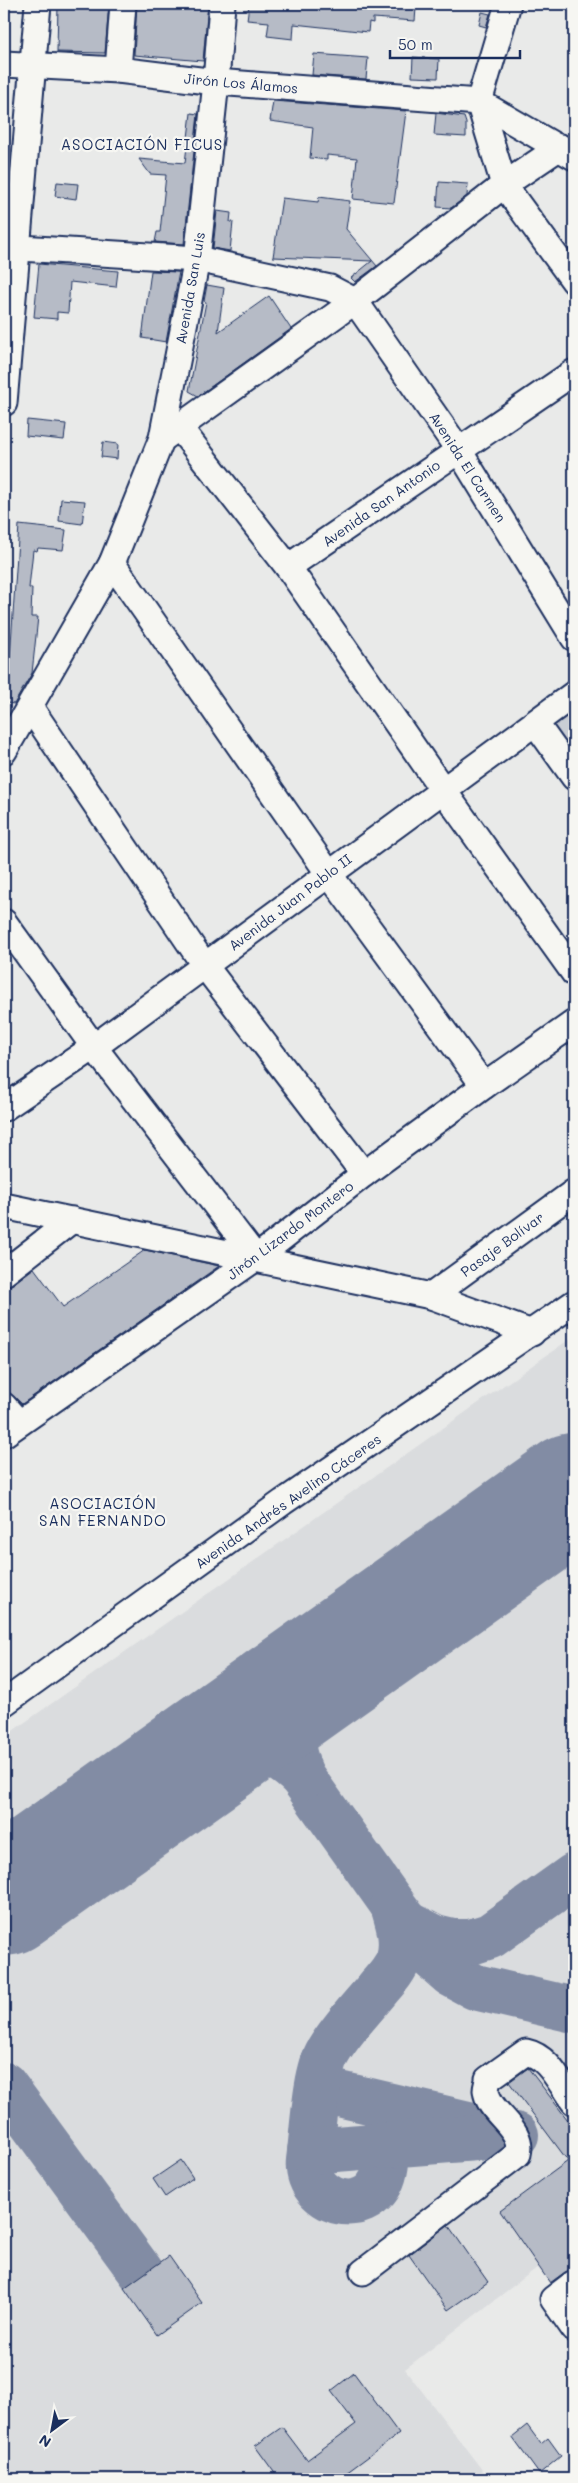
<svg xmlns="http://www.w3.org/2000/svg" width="578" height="2483" font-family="Mali,sans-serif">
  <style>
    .built { fill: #dadcde }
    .green { fill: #caced5; stroke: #727e9a }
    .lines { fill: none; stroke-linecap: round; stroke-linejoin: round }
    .taxiway { stroke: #828ca4; stroke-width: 46 }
    .runway { stroke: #828ca4; stroke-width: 118 }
    .building { fill: #b6bbc6; stroke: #1b2f5e }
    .minor-casing { stroke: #1b2f5e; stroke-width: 29 }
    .path { stroke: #1b2f5e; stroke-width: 3; stroke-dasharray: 5 4; stroke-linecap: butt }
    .minor { stroke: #f6f6f2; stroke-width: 25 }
    .labels { text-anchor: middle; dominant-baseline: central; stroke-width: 4.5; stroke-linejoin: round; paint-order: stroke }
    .street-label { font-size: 14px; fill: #1b2f5e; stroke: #f6f6f2 }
    .neighbourhood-label { font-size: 15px; letter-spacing: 1px; fill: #1b2f5e; stroke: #f6f6f2 }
  </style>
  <rect width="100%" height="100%" fill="#e9eae9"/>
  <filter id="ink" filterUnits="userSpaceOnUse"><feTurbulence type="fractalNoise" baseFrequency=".02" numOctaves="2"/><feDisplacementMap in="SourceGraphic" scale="10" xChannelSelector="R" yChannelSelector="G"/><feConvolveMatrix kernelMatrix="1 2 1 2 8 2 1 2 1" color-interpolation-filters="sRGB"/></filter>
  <g filter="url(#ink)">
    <path class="built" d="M 574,1336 L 574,2269 L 552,2285 L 538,2267 L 405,2369 L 489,2479 L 4,2479 L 4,1737 Z"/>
    <path class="green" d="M 574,710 L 574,763 L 550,727 Z"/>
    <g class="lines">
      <g class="taxiway">
        <path d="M 313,1677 C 291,1713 284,1737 302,1777 L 393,1905 L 434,1959 L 451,1974 L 475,1987 L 574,2010"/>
        <path d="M 199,1758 C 245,1747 266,1742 302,1777"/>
        <path d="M 406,1923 L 435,1938 L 452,1942 L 471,1942 L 490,1936 L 574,1876"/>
        <path d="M 4,2085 L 141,2272"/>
        <path d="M 318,2089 L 472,2125"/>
        <path d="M 386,2145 C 393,2228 303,2210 309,2160 C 313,2132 315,2074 328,2052 C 342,2028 363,2007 380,1986 C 387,1978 396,1968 399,1958 C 404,1939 398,1922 393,1905"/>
        <path d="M 310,2151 L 516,2135"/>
      </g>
      <path class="runway" d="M 4,1897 L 574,1492"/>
    </g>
    <g class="building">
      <path d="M 58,4 L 109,4 L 105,53 L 57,52 Z"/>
      <path d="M 137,4 L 208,4 L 203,61 L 134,55 Z"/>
      <path d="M 249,4 L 372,4 L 416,8 L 415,21 L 373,18 L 373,23 L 369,22 L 368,32 L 294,24 L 293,39 L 267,36 L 269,22 L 247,20 Z"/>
      <path d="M 482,12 L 490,14 L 486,27 L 479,25 Z"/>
      <path d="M 314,54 L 368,58 L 366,79 L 312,75 Z"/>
      <path d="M 413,57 L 439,59 L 438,78 L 412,77 Z"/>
      <path d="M 273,101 L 406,111 L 394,203 L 353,199 L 357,158 L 327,155 L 327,160 L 310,158 L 313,127 L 270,121 Z"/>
      <path d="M 191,113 L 198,114 L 184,244 L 155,242 L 157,232 L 160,232 L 166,175 L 150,174 L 139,159 L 185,163 Z"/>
      <path d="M 436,113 L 464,117 L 466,123 L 466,137 L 434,135 Z"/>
      <path d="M 57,182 L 78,184 L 76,199 L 55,196 Z"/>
      <path d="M 439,182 L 468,184 L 467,196 L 451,208 L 437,207 Z"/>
      <path d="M 319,197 L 350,201 L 346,229 L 377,266 L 355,282 L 351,278 L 372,261 L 273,257 L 282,198 L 318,202 Z"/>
      <path d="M 217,211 L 231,213 L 230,222 L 233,222 L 230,251 L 213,248 Z"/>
      <path d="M 39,264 L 118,271 L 116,287 L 70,282 L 68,313 L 57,312 L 57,319 L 34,317 Z"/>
      <path d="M 151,271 L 179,272 L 166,342 L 142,338 Z"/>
      <path d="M 207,285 L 224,288 L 218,332 L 269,296 L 291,329 L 198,396 L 189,391 L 206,302 L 204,301 Z"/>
      <path d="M 27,420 L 66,424 L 64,440 L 26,436 Z"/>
      <path d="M 103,442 L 118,444 L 117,459 L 101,457 Z"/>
      <path d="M 61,499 L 85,501 L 82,524 L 59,521 Z"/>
      <path d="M 19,525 L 66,530 L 63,550 L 38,548 L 37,551 L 33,550 L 29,588 L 32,588 L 31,617 L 38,617 L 32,673 L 14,704 L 7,703 Z"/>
      <path d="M 145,1250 L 219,1266 L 22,1404 L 4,1387 L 4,1287 L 13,1284 L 34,1268 L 63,1307 Z"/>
      <path d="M 528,2068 L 574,2128 L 574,2269 L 565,2272 L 550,2283 L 500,2211 L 568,2161 L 509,2082 Z"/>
      <path d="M 181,2160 L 193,2178 L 165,2197 L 153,2179 Z"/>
      <path d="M 448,2225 L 488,2282 L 448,2310 L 409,2255 Z"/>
      <path d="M 169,2256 L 202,2303 L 157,2335 L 124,2288 Z"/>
      <path d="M 354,2373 L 399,2434 L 338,2479 L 279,2479 L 255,2446 L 282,2427 L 307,2460 L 356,2424 L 331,2391 Z"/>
      <path d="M 527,2425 L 541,2444 L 548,2438 L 561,2456 L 539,2474 L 512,2437 Z"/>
    </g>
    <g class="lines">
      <defs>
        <g id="minor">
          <path d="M 508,4 L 479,102 L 504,185 L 574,281"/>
          <path d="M 4,64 L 118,70 L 216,82 L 479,102 L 574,157"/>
          <path d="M 118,70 L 123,4"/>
          <path d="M 4,247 L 197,259 L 330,288 L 355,301 L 458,449 L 574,638"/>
          <path d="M 4,403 L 38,4"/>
          <path d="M 179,427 L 288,567 L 443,790 L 574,973"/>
          <path d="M 165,437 L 355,301 L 504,185 L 560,147"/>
          <path d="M 112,563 L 329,874 L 484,1086"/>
          <path d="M 288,567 L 574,372"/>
          <path d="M 30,707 L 205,966 L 364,1174"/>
          <path d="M 536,724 L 574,777"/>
          <path d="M 4,751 L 112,563 L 162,438 L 197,259 L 216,82 L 222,4"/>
          <path d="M 4,922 L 94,1047 L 256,1258"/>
          <path d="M 4,1108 L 94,1047 L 574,694"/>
          <path d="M 4,1206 L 431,1296 L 532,1333"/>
          <path d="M 4,1273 L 72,1220"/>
          <path d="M 431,1296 L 574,1192"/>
          <path d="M 4,1406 L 19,1423"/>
          <path d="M 4,1434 L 256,1258 L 364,1174 L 484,1086 L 574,1023"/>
          <path d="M 4,1703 L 283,1502 L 574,1303"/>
          <path d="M 363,2272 L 518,2154 C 525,2127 488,2114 486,2090 C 486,2087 488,2082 488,2079 L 526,2052 C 550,2057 560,2085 574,2102"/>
          <path d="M 574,2283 L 553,2299 L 574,2329"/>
        </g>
      </defs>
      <use href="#minor" class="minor-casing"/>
      <path class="path" d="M 350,2475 L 354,2479"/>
      <use href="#minor" class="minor"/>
    </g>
  </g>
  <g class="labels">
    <g class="street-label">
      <text transform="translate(241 83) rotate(5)">Jirón Los Álamos</text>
      <text transform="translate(190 288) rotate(-80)">Avenida San Luis</text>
      <text transform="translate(468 467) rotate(57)">Avenida El Carmen</text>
      <text transform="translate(381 503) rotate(-35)">Avenida San Antonio</text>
      <text transform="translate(290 902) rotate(-37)">Avenida Juan Pablo II</text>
      <text transform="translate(290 1230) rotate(-37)">Jirón Lizardo Montero</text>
      <text transform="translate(502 1244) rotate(-36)">Pasaje Bolívar</text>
      <text transform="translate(288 1501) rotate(-35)">Avenida Andrés Avelino Cáceres</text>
    </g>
    <g class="neighbourhood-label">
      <text x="142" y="144">ASOCIACIÓN FICUS</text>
      <text x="103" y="1503">ASOCIACIÓN<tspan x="103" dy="17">SAN FERNANDO</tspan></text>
    </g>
  </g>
  <rect width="578" height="2483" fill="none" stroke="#f6f6f2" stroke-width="20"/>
  <rect x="10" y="10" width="558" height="2463" fill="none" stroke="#1b2f5e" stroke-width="2" filter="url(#ink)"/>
  <g transform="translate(52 2430) rotate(212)" stroke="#f6f6f2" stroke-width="4" paint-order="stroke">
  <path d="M0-4L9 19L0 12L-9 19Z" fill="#1b2f5e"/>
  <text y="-8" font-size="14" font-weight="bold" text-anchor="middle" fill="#1b2f5e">N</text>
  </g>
  <path d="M390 50v8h130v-8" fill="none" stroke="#1b2f5e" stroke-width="2.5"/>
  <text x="398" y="50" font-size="15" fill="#1b2f5e" stroke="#f6f6f2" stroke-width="4" paint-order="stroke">50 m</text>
</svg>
